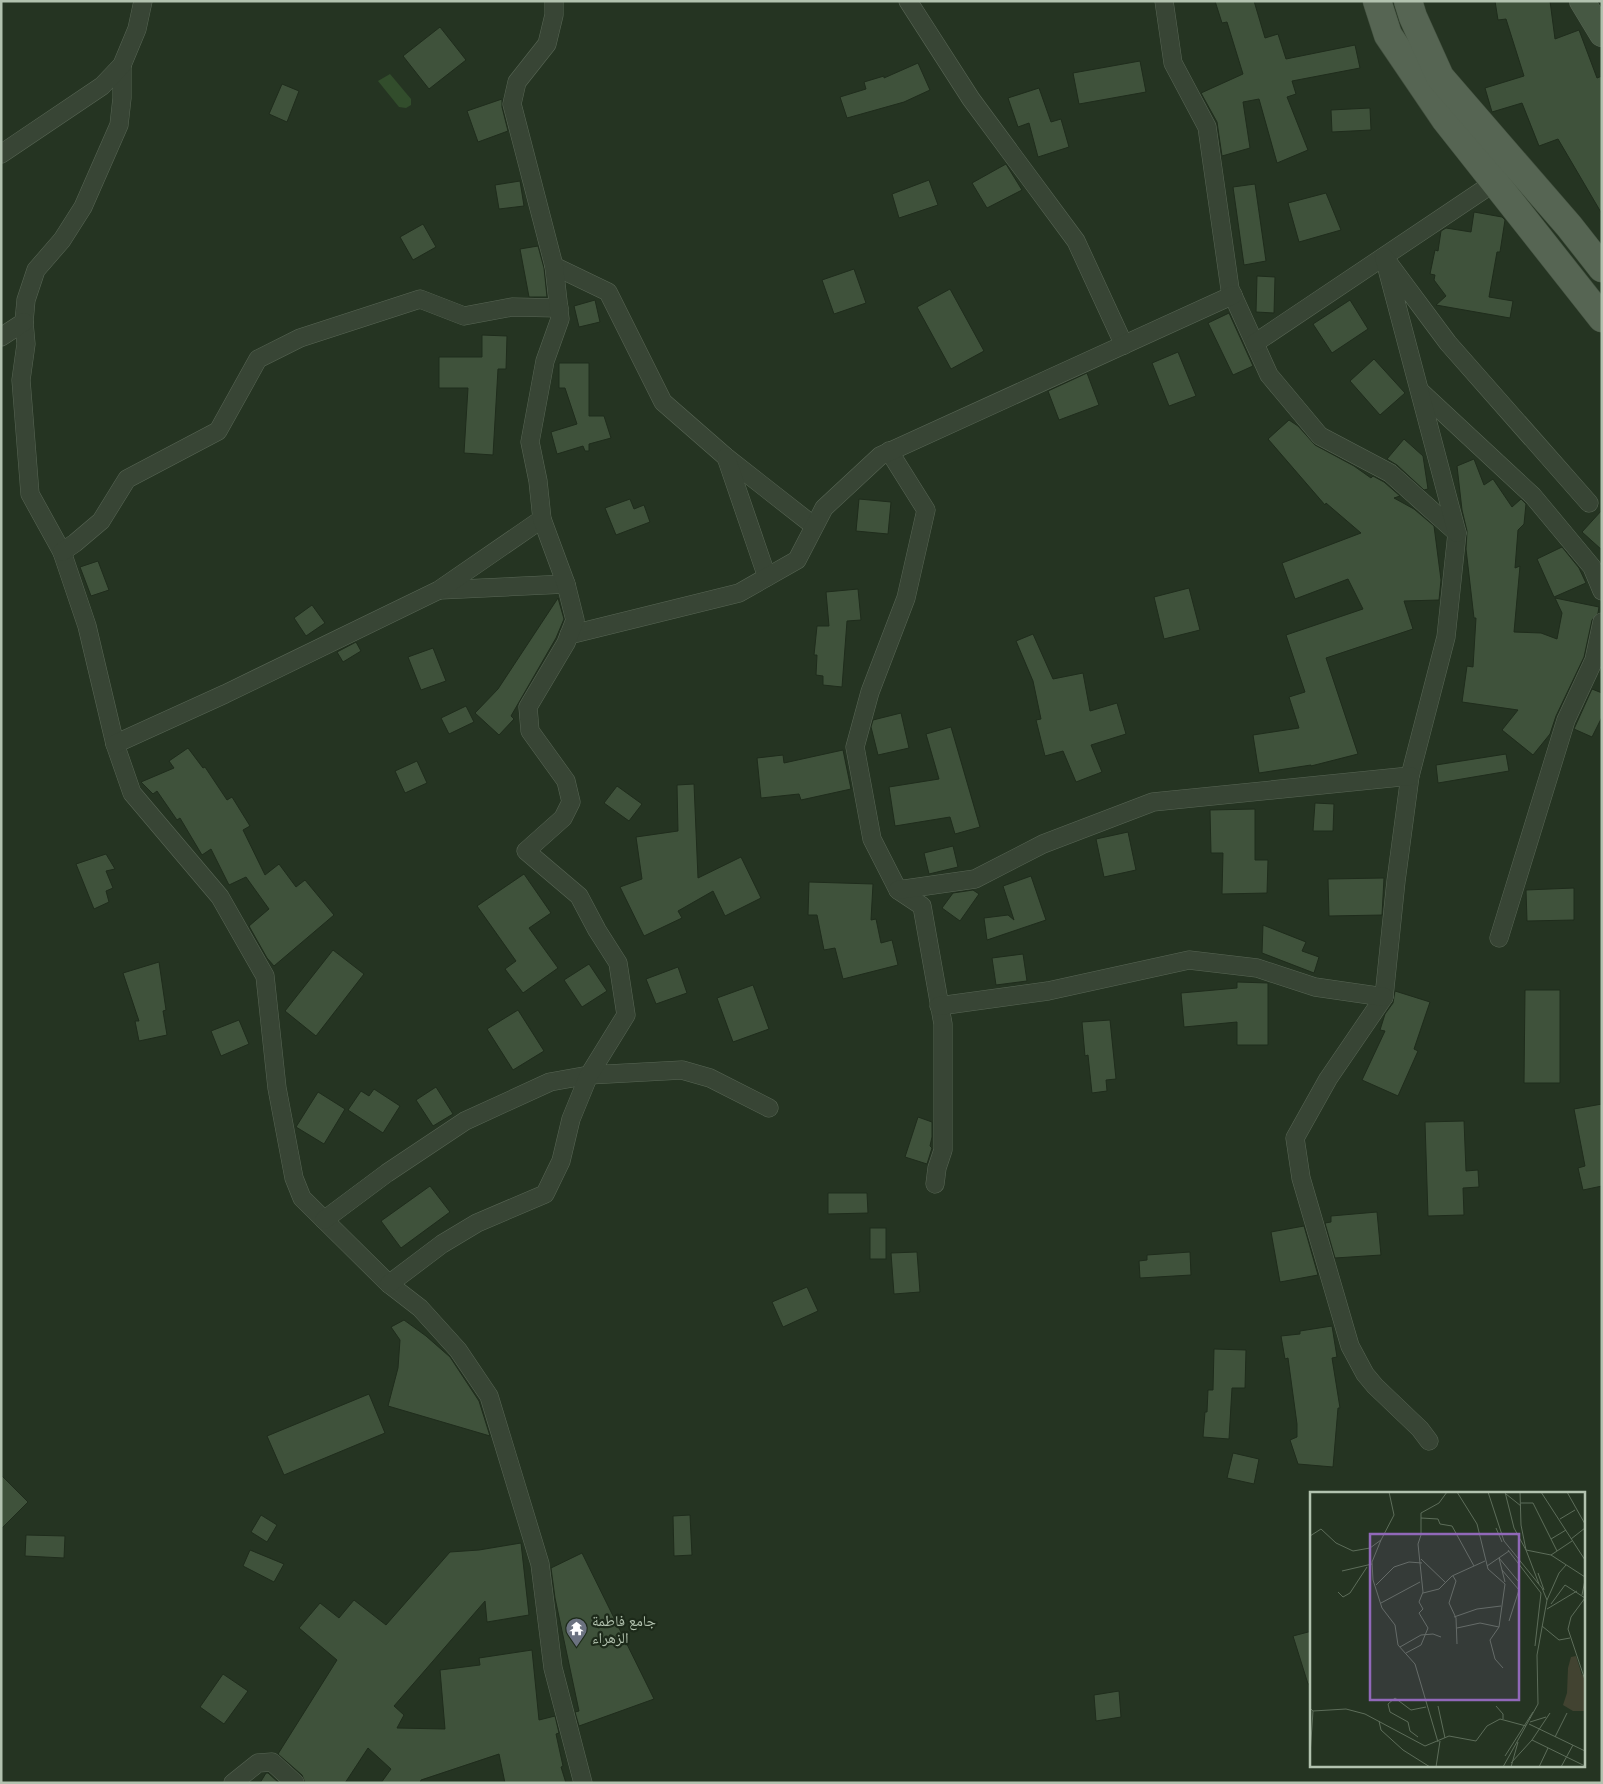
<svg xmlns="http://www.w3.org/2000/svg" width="1603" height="1784" font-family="Lato,'Noto Naskh Arabic',sans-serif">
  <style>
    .water { fill: #324d2c }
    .building { fill: #3f523b; stroke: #1f2c1c }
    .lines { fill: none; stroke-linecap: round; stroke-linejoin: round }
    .minor-casing { stroke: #586655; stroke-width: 19 }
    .secondary-casing { stroke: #586655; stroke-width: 26 }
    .primary-casing { stroke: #414f3e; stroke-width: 29 }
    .minor { stroke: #384535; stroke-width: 18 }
    .secondary { stroke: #465843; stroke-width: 25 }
    .primary { stroke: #566553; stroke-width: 28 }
    .labels { text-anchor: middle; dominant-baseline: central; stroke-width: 4.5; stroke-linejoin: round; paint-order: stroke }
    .poi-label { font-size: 15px; fill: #b2c2af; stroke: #1d2a1a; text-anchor: start }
    .inset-road { fill: none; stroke: #5d6d5a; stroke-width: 1 }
    .view { fill: #9168b9; fill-opacity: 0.15; stroke: #9168b9; stroke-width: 2.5 }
    .inset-edge { fill: none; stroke: #b2c2af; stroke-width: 2.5 }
  </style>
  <rect width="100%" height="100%" fill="#253422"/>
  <path class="water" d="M 390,74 L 411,99 L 411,105 L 406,108 L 399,107 L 378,81 Z"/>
  <g class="building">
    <path d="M 1215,1 L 1254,1 L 1265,38 L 1278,34 L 1286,59 L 1355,45 L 1360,68 L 1292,81 L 1296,94 L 1287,97 L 1308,150 L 1277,163 L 1259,99 L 1243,102 L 1250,148 L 1222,156 L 1217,122 L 1201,93 L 1243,74 L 1227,22 L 1222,23 Z"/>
    <path d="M 1495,1 L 1550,1 L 1555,39 L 1579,30 L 1597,78 L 1602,76 L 1602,214 L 1558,139 L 1539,146 L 1522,103 L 1492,112 L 1485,88 L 1524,76 L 1506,19 L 1498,20 Z"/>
    <path d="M 440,27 L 466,60 L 429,89 L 403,56 Z"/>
    <path d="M 1140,61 L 1146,92 L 1079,104 L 1073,73 Z"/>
    <path d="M 918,63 L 930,90 L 904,102 L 847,118 L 840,97 L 866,89 L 864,82 L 884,76 L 884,78 Z"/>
    <path d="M 282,84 L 299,91 L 287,122 L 269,114 Z"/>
    <path d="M 1039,88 L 1051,122 L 1061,119 L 1069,147 L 1038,157 L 1029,123 L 1018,127 L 1008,98 Z"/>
    <path d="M 502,99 L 502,107 L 508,131 L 478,142 L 467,111 Z"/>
    <path d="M 1370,108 L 1371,130 L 1332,132 L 1331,110 Z"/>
    <path d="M 1006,164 L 1022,190 L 987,208 L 972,183 Z"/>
    <path d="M 929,180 L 938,205 L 899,218 L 892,194 Z"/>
    <path d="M 520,181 L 524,206 L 499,209 L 495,185 Z"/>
    <path d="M 1255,184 L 1266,261 L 1244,265 L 1233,187 Z"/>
    <path d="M 1326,193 L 1341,230 L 1299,242 L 1288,203 Z"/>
    <path d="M 1474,212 L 1502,217 L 1505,220 L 1500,252 L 1497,252 L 1489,297 L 1513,301 L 1510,318 L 1436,305 L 1446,296 L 1434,280 L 1435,275 L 1430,274 L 1435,250 L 1438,251 L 1441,231 L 1446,228 L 1471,232 Z"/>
    <path d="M 423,224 L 436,247 L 413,260 L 400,237 Z"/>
    <path d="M 538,246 L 544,268 L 547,297 L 529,297 L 520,249 Z"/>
    <path d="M 854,269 L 866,303 L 834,314 L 822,280 Z"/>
    <path d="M 1257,276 L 1275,277 L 1274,313 L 1256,312 Z"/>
    <path d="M 950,289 L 984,351 L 951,369 L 917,307 Z"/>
    <path d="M 595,300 L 600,322 L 579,327 L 574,306 Z"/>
    <path d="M 1350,300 L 1368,329 L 1332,353 L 1313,324 Z"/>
    <path d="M 1229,313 L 1253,366 L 1233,375 L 1208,323 Z"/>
    <path d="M 482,335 L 507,336 L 506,369 L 498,369 L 493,455 L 464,453 L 468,388 L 439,388 L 439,357 L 482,357 Z"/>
    <path d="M 1178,352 L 1196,396 L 1169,406 L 1152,363 Z"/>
    <path d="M 1374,359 L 1405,393 L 1380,415 L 1350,381 Z"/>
    <path d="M 559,363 L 589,363 L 589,416 L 604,416 L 611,438 L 589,444 L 589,451 L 585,451 L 583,446 L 557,454 L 551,432 L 577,424 L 565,388 L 559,388 Z"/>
    <path d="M 1087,373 L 1099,405 L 1059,420 L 1048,391 Z"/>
    <path d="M 1289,420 L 1298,426 L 1315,445 L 1354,466 L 1371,478 L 1373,476 L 1384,482 L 1400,496 L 1394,498 L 1414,509 L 1434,526 L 1441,580 L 1439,600 L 1404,601 L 1413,629 L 1326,658 L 1358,754 L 1311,766 L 1311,765 L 1259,773 L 1253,735 L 1299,728 L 1289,697 L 1305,692 L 1286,635 L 1363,609 L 1348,579 L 1295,599 L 1282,563 L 1361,533 L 1326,503 L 1325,505 L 1268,439 Z"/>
    <path d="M 1404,439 L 1423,456 L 1428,489 L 1424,490 L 1397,465 L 1387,459 Z"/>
    <path d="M 1474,459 L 1484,485 L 1493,479 L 1512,507 L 1521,499 L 1526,504 L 1524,524 L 1518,530 L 1515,568 L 1520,566 L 1514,632 L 1541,633 L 1557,639 L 1562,613 L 1555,598 L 1599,607 L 1598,613 L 1592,620 L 1584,657 L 1556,716 L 1550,734 L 1533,755 L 1502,730 L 1518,710 L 1462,702 L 1467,666 L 1473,667 L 1476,618 L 1474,618 L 1466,549 L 1467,531 L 1462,510 L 1457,466 Z"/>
    <path d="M 630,499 L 634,509 L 644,505 L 650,522 L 616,535 L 605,508 Z"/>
    <path d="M 859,499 L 891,502 L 888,534 L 856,531 Z"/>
    <path d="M 1602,510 L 1602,550 L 1582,532 Z"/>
    <path d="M 1562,547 L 1579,568 L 1586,583 L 1554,597 L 1537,559 Z"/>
    <path d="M 98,561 L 109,590 L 91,596 L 80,567 Z"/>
    <path d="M 1189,588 L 1200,630 L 1164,639 L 1154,597 Z"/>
    <path d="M 858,589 L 861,620 L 847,621 L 842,687 L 823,685 L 823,676 L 816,675 L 817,655 L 814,655 L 817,626 L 829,626 L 826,592 Z"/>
    <path d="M 558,598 L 564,619 L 556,638 L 511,716 L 514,719 L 499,735 L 475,713 L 498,689 Z"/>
    <path d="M 312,605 L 325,623 L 306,636 L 294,618 Z"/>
    <path d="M 1033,634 L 1053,679 L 1083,673 L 1090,711 L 1117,703 L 1126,734 L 1091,745 L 1102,772 L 1076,782 L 1063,751 L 1045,756 L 1036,720 L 1041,719 L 1033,681 L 1016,641 Z"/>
    <path d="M 356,642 L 361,651 L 343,662 L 337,652 Z"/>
    <path d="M 433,648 L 446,681 L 421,690 L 408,657 Z"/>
    <path d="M 1592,689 L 1602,693 L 1602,717 L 1592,737 L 1574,729 Z"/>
    <path d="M 466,706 L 474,722 L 449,734 L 441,718 Z"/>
    <path d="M 901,713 L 909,748 L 878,755 L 871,727 L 873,720 Z"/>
    <path d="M 951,727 L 980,827 L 955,834 L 950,817 L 895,826 L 889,787 L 939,779 L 926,734 Z"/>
    <path d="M 188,748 L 203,768 L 205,767 L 227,800 L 232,797 L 250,826 L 243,830 L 265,875 L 279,864 L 296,887 L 305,880 L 334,915 L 274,966 L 267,958 L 249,926 L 269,909 L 246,877 L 229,885 L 211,849 L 202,855 L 180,818 L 177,820 L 157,791 L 153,794 L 141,782 L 174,768 L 169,761 Z"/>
    <path d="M 843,750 L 851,789 L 801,800 L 799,794 L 761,798 L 757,758 L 783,755 L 784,763 Z"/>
    <path d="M 1506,754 L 1509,771 L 1438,783 L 1436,765 Z"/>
    <path d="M 417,761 L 427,783 L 405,793 L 395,771 Z"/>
    <path d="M 694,784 L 698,878 L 741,857 L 761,898 L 725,916 L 713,891 L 678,911 L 682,918 L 644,936 L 620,887 L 642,879 L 636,837 L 678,831 L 677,785 Z"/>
    <path d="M 617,786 L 642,804 L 629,821 L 604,803 Z"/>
    <path d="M 1315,803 L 1334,804 L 1333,831 L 1313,831 Z"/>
    <path d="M 1255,809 L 1255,860 L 1268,860 L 1267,893 L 1222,894 L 1223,853 L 1211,853 L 1210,810 Z"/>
    <path d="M 1128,832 L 1136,870 L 1104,877 L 1096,839 Z"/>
    <path d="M 953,846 L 958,867 L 929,874 L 924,853 Z"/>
    <path d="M 106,854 L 115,869 L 106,871 L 113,888 L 106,891 L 109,902 L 94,909 L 76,864 Z"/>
    <path d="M 524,874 L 551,913 L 529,928 L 558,968 L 523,993 L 505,969 L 516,961 L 477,906 Z"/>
    <path d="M 1031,876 L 1046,920 L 987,940 L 984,918 L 1008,915 L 1014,920 L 1003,886 Z"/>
    <path d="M 1384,878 L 1382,915 L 1329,916 L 1328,879 Z"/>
    <path d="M 809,882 L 873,884 L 871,920 L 876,919 L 881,943 L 892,940 L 898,965 L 843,979 L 835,948 L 824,950 L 817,915 L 808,915 Z"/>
    <path d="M 1574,888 L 1574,920 L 1527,921 L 1526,890 Z"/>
    <path d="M 973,890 L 979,894 L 960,921 L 942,908 L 953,893 Z"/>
    <path d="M 1263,925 L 1306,942 L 1302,951 L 1319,957 L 1314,973 L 1262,953 Z"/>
    <path d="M 333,950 L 364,974 L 316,1036 L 285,1011 Z"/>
    <path d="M 1023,954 L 1027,981 L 996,985 L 992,958 Z"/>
    <path d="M 159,962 L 166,1010 L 163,1011 L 167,1035 L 139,1041 L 135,1021 L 139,1021 L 123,973 Z"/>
    <path d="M 589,964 L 607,991 L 582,1007 L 564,980 Z"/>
    <path d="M 678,967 L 687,993 L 656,1004 L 646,979 Z"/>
    <path d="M 1237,982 L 1268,983 L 1268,1045 L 1237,1045 L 1237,1022 L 1184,1027 L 1181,993 L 1237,988 Z"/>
    <path d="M 753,985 L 769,1029 L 733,1042 L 717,998 Z"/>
    <path d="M 1525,990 L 1560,990 L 1560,1083 L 1524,1083 Z"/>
    <path d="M 1395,991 L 1430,1002 L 1414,1049 L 1418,1051 L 1398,1096 L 1362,1080 L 1385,1031 L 1380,1030 L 1385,1014 L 1393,1003 Z"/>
    <path d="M 518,1010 L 544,1051 L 513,1070 L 487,1029 Z"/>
    <path d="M 239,1020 L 249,1044 L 221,1056 L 211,1031 Z"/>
    <path d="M 1110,1020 L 1116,1079 L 1106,1080 L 1107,1091 L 1092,1093 L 1088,1055 L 1085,1056 L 1082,1022 Z"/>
    <path d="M 436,1087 L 453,1114 L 433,1126 L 416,1100 Z"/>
    <path d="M 374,1089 L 400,1106 L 383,1133 L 348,1110 L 361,1091 L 369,1096 Z"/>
    <path d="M 318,1092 L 345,1109 L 324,1144 L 296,1127 Z"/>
    <path d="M 1602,1104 L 1602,1186 L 1583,1190 L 1578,1168 L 1585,1166 L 1574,1109 Z"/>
    <path d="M 918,1117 L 932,1122 L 932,1137 L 930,1146 L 932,1148 L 927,1164 L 905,1157 Z"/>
    <path d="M 1464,1121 L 1466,1171 L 1478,1170 L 1479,1187 L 1463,1188 L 1464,1215 L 1428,1216 L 1425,1122 Z"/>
    <path d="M 430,1186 L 450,1212 L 401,1248 L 381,1221 Z"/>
    <path d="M 828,1193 L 867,1193 L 868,1213 L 828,1214 Z"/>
    <path d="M 1377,1212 L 1381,1255 L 1335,1258 L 1325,1223 L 1331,1222 L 1331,1216 Z"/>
    <path d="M 1304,1226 L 1318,1275 L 1280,1282 L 1271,1232 Z"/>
    <rect x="870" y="1228" width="16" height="31"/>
    <path d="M 917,1252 L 920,1292 L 894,1294 L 891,1253 Z"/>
    <path d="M 1190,1252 L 1191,1275 L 1140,1278 L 1139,1261 L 1147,1260 L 1147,1255 Z"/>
    <path d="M 807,1287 L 818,1311 L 783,1327 L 772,1302 Z"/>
    <path d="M 404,1320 L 426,1336 L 450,1357 L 479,1401 L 490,1436 L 388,1406 L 398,1368 L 400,1340 L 391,1327 Z"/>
    <path d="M 1332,1326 L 1337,1357 L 1332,1358 L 1340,1408 L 1338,1408 L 1333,1467 L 1298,1464 L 1290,1440 L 1297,1437 L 1297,1424 L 1288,1358 L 1285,1359 L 1281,1336 L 1300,1334 L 1300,1331 Z"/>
    <path d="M 1214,1349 L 1246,1350 L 1245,1388 L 1232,1388 L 1229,1439 L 1203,1437 L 1205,1412 L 1207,1412 L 1208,1390 L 1213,1390 Z"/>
    <path d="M 369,1394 L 385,1433 L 284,1475 L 267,1436 Z"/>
    <path d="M 1233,1453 L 1259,1459 L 1254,1484 L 1227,1478 Z"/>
    <path d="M 1,1475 L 28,1502 L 1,1529 Z"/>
    <path d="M 261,1515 L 277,1525 L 267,1542 L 251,1532 Z"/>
    <path d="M 690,1515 L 692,1555 L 674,1556 L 673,1516 Z"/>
    <path d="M 26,1535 L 65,1536 L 64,1558 L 25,1556 Z"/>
    <path d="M 521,1543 L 529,1615 L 487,1622 L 485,1601 L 394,1706 L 404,1715 L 397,1728 L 445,1729 L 440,1670 L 480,1665 L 479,1658 L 532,1650 L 539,1720 L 555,1716 L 559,1733 L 556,1734 L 563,1766 L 561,1767 L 566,1783 L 505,1783 L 499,1754 L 421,1780 L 420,1783 L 381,1783 L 391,1769 L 368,1748 L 345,1783 L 305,1783 L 302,1775 L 278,1754 L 337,1660 L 299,1628 L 320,1603 L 339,1618 L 354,1600 L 386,1625 L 450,1552 L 479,1550 Z"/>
    <path d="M 250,1550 L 284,1564 L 274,1582 L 243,1566 Z"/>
    <path d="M 582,1553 L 654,1699 L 579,1726 L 575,1712 L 579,1711 L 555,1598 L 551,1568 Z"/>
    <path d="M 1312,1631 L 1312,1684 L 1308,1684 L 1293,1636 Z"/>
    <path d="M 223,1674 L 248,1691 L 224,1724 L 200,1707 Z"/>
    <path d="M 1119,1691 L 1121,1717 L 1096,1721 L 1094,1695 Z"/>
    <path d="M 266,1773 L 268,1773 L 279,1783 L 260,1783 Z"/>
  </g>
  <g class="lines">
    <defs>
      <g id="minor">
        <path d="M 908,1 L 971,99 L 1076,241 L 1124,345"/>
        <path d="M 1164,1 L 1173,63 L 1207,127 L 1230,289 L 1269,375 L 1320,436 L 1390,473 L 1457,533 L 1446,637 L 1410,776 L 1396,881 L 1384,997 L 1328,1079 L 1295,1138 L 1301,1178 L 1350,1346 L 1365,1374 L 1375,1386 L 1420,1429 L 1429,1441"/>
        <path d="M 122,65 L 122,98 L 119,125 L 83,207 L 62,240 L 36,270 L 26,300 L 24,322 L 26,344 L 21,380 L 30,494 L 62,552 L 87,626 L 115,744 L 132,793 L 220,897 L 265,976 L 277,1088 L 294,1178 L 302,1198 L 389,1284 L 420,1308 L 458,1350 L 489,1396 L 540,1564 L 553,1668 L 583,1783"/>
        <path d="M 1,154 L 102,86 L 122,65 L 137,29 L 143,1"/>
        <path d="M 554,266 L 608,292 L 663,402 L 726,457 L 814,526"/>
        <path d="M 1,337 L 24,322"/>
        <path d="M 1255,343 L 1495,182"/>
        <path d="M 1420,391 L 1533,496 L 1592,567 L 1602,591"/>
        <path d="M 889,451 L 926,510 L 906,598 L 870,692 L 855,747 L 872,839 L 898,890 L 922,906 L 943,1024 L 943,1150 L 937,1168 L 935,1184"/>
        <path d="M 726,457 L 767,577"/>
        <path d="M 1457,533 L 1384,257 L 1448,343 L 1589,503"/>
        <path d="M 62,552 L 75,543 L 101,521 L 127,479 L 218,431 L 258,359 L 300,338 L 420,299 L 464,316 L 512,307 L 559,308"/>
        <path d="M 440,590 L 566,584"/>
        <path d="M 569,635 L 739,593 L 797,560 L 824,508 L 880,456 L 1233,295"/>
        <path d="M 115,744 L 225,694 L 439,590 L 542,519"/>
        <path d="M 898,890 L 975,879 L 1043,844 L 1153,802 L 1410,776"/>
        <path d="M 1499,938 L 1566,720 L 1594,660 L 1602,622"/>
        <path d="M 939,1006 L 1048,991 L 1189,960 L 1257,968 L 1315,987 L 1384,997"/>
        <path d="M 324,1220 L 387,1173 L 465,1121 L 550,1082 L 589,1075 L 682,1070 L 710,1078 L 769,1108"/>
        <path d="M 389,1284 L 442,1244 L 477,1223 L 545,1194 L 561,1161 L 571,1119 L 589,1075 L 626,1015 L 618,963 L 597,930 L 579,896 L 526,851 L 563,818 L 571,802 L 566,781 L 530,731 L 528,707 L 566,643 L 575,620 L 566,584 L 542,519 L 538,481 L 530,442 L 545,361 L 560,319 L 554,266 L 512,104 L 517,82 L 547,44 L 554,15 L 554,1"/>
        <path d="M 233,1783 L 258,1763 L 272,1762 L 295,1783"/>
      </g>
      <path id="secondary" d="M 1582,1 L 1602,34"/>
      <g id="primary">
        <path d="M 1377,1 L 1388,35 L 1445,119 L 1602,318"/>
        <path d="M 1408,1 L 1413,17 L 1440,77 L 1569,226 L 1602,268"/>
      </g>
    </defs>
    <use href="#minor" class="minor-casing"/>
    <use href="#secondary" class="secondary-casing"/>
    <use href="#primary" class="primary-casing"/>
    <use href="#minor" class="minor"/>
    <use href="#secondary" class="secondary"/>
    <use href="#primary" class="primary"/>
  </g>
  <defs>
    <symbol id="temple-pin" viewBox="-11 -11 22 30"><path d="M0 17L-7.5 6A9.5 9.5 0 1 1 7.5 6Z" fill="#6b7280" stroke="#1d2a1a"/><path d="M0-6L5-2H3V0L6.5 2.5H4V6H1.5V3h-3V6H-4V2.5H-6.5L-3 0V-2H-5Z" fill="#fff"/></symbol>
  </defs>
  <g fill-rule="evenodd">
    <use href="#temple-pin" x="564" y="1616" width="25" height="34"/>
  </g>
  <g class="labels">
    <g class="poi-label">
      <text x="592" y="1620">جامع فاطمة<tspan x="592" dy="17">الزهراء</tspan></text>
    </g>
  </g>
  <g transform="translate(1310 1492)">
    <rect width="275" height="275" fill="#253422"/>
    <path d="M 266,164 L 272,183 L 275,183 L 275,219 L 263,219 L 253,213 L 257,201 L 258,176 L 261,165 Z" fill="#424331"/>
    <path class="inset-road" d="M 147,0 L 167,32 L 178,77 L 195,92 L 189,135 L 180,148 L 185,167 L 193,176M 178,0 L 194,49 L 232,96 L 237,108 L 227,163 L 228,212 L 193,275M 195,0 L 204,36 L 216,58 L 229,92M 210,0 L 211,33 L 216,58 L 241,63 L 262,49M 231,0 L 275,68M 257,0 L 275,32M 196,2 L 211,14M 211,11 L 223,11 L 247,59M 111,26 L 128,27 L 130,32 L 142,34 L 164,74M 250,27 L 265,18M 186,36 L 192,50M 0,44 L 11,37 L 26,51 L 43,59 L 60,56 L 71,48 L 84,23 L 79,0M 241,47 L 256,38M 261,47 L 275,36M 71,48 L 62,70 L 63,88 L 72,116 L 85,133 L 88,153 L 105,172 L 128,250M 198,58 L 231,101 L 225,154M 241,63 L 275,85M 111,67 L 136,91M 177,74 L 199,59M 192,78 L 209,98 L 199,129M 32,79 L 62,72M 228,81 L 234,98M 143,84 L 146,89 L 139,111 L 146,126 L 147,152M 195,90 L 189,66 L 208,89M 66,93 L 84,75 L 99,70 L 112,71M 28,100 L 33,105 L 40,101 L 57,75M 113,101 L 129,97 L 142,84 L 175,69M 272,103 L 275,88M 275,106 L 261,125 L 258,137 L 275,188M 237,108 L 249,81 L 256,73M 71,111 L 110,90M 241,112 L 255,93 L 275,106M 237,117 L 267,99M 144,125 L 167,117 L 191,114M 232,134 L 249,148 L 260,146M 147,136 L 170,131 L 189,135M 90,155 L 111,143 L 123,142 L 131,145M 96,161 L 111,153 L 118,136 L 109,121 L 113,117 L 109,110 L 113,100 L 108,52 L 111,43 L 111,21 L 129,11 L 137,0M 128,214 L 135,246M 186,214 L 193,222 L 193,227M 0,216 L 3,219 L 36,217 L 55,222 L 115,254 L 139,244 L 166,249 L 177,234 L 190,227 L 216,234M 69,229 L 71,238 L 93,258 L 120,275M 220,230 L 236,225M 219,232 L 275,259M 108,245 L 100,239 L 98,230 L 80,220 L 78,212 L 85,206 L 101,218 L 116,215M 245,245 L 257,221M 222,248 L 275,274M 0,263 L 3,219M 195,264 L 223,220M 201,271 L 222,248 L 240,221M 126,275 L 130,249M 201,275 L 208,250M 229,275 L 238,256M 251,275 L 263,253"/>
    <path class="view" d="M 60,42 L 209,42 L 209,208 L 60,208 Z"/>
    <rect width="275" height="275" class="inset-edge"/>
  </g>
  <rect width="1603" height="1784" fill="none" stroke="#b2c2af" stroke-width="5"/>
</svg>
